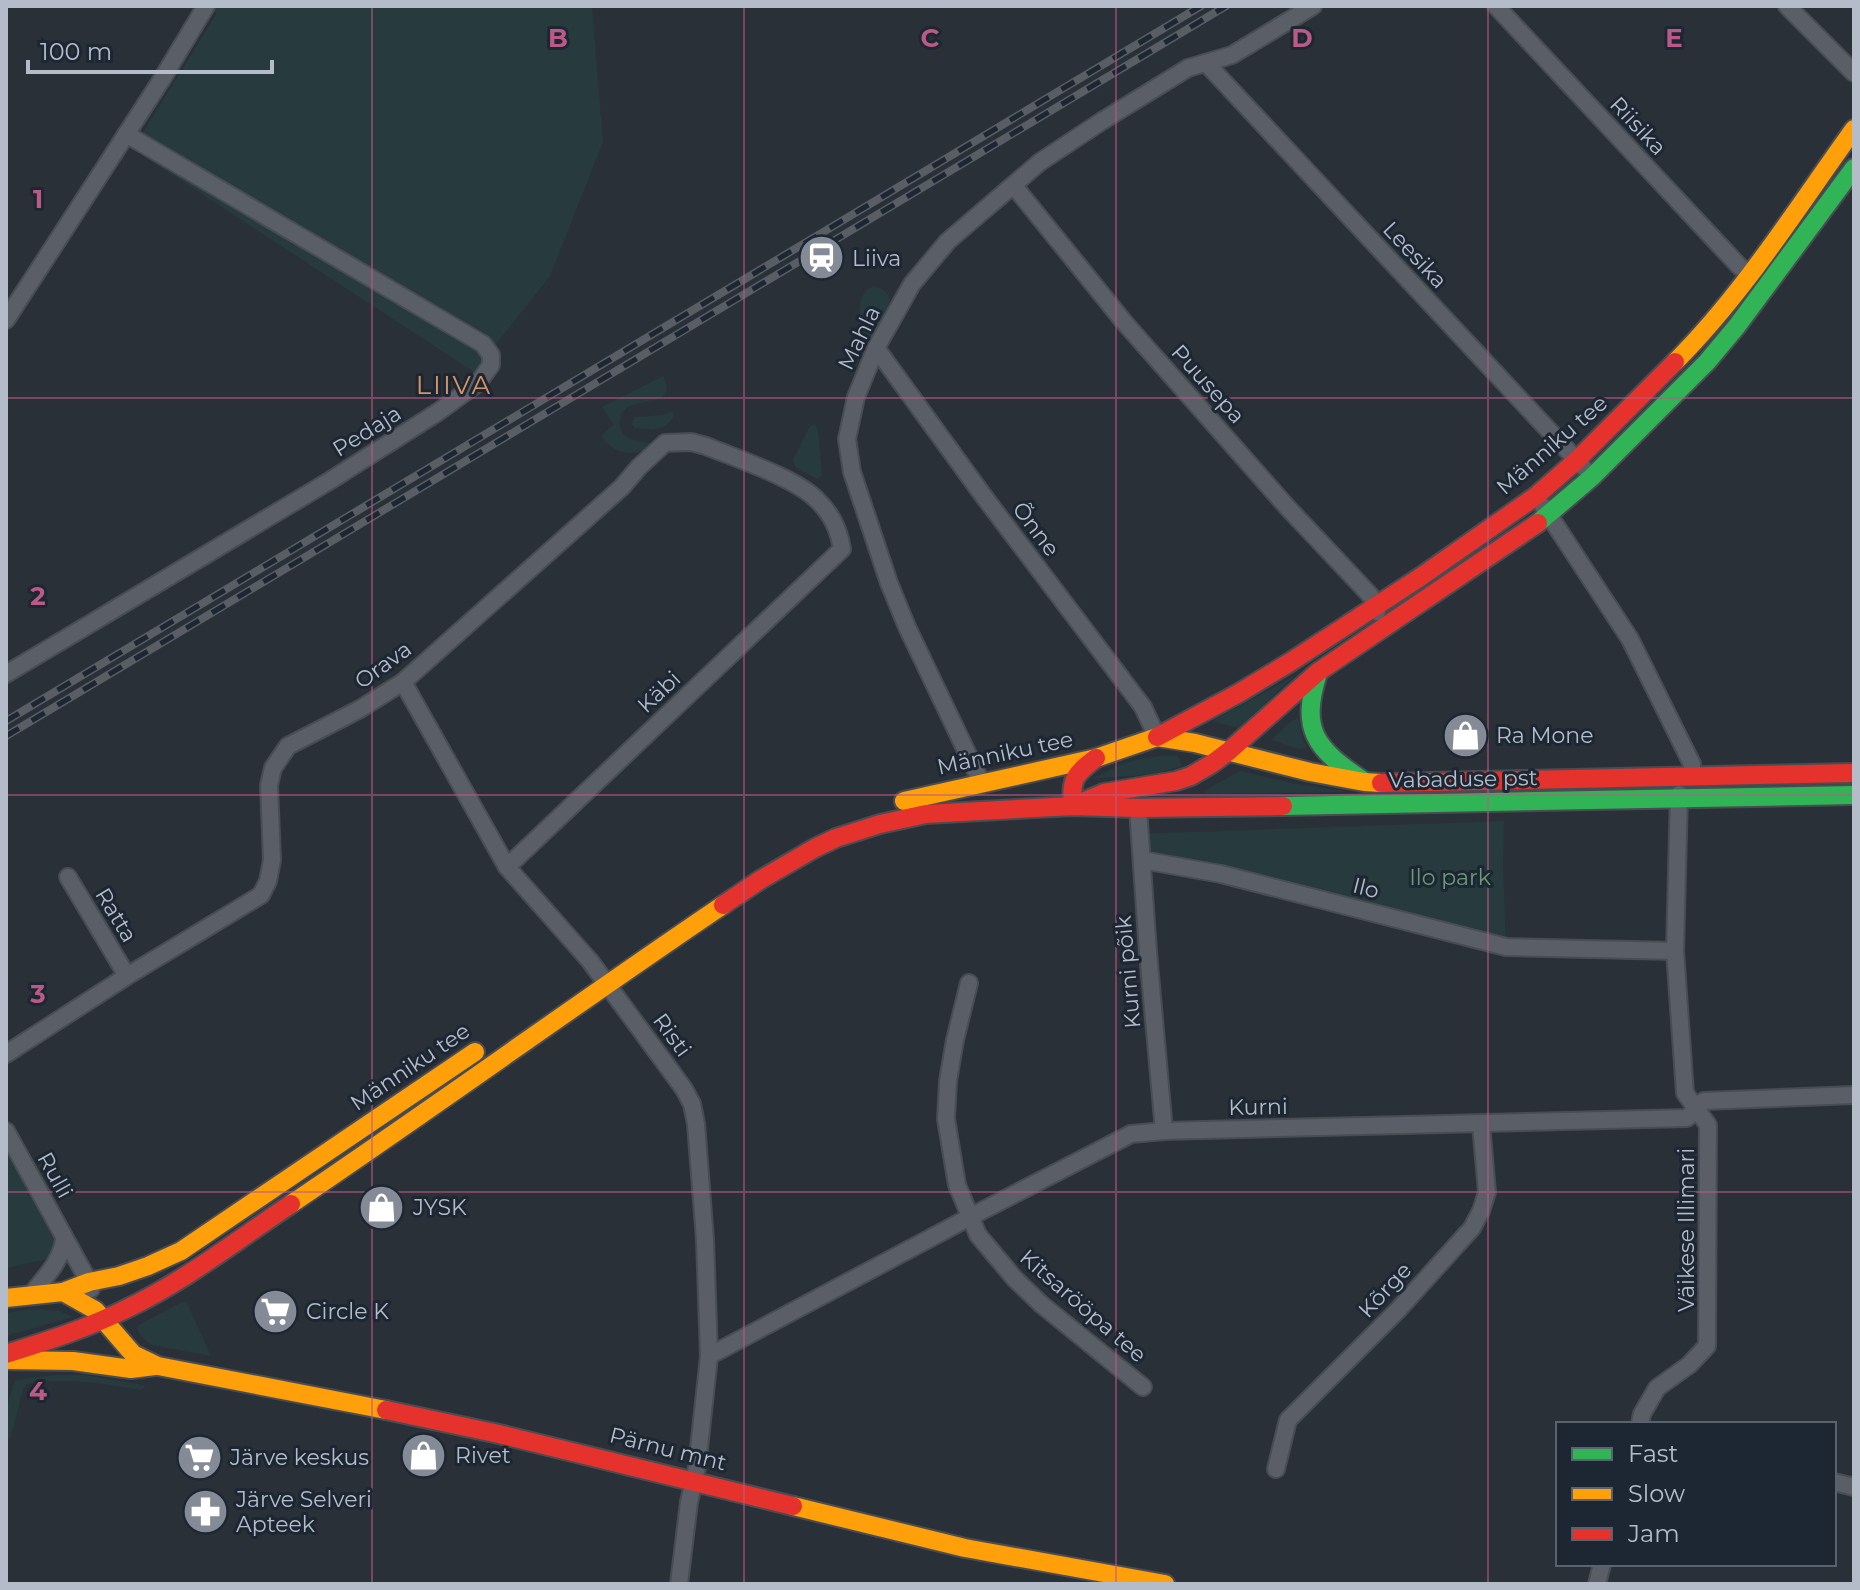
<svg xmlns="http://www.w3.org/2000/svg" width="1860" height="1590" font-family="Montserrat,sans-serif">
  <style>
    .green { fill: #273a3e }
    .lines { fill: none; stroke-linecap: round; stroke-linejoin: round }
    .street-casing { stroke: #484c53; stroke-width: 20 }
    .fast-casing { stroke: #484c53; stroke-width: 22 }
    .slow-casing { stroke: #484c53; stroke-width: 22 }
    .jam-casing { stroke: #484c53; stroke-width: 22 }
    .street { stroke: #5a5e66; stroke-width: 16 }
    .fast { stroke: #30b455; stroke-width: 18 }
    .slow { stroke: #ff9f0a; stroke-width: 18 }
    .jam { stroke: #e5322d; stroke-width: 18 }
    .rail-casing { stroke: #595d64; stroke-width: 8 }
    .rail { stroke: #1d2633; stroke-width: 5; stroke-dasharray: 15; stroke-linecap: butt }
    .grid { fill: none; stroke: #bc5a87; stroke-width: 2; stroke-opacity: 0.55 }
    .labels { text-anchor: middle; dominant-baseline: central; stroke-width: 6; stroke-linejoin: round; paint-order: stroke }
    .street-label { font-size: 22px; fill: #b4bcc9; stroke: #1d2633 }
    .poi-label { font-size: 22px; fill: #b4bcc9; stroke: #1d2633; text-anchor: start }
    .park-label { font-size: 22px; fill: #6b9a76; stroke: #1d2633 }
    .quarter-label { font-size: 26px; letter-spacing: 2px; fill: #d59563; stroke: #1d2633 }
    .grid-label { font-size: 26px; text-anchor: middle; font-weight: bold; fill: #bc5a87; stroke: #1d2633; stroke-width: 6; stroke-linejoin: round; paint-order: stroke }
  </style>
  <rect width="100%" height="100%" fill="#2a3038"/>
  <g class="green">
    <path d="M 194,6 L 592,6 L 603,142 L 550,276 L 474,372 L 133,149 L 217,13 Z"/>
    <path d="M 873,287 C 882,287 885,291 890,298 L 888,305 L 869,342 L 865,344 C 858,334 856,299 867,290 C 869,288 871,288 873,287 Z"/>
    <path d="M 663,376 C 679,406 640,399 628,407 C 616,415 617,433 630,439 C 638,442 647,442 655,445 C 636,458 614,455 601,436 L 614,424 L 602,407 Z"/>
    <path d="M 673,411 L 674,416 C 663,433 653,429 635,428 L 631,424 L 635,417 L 662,415 Z"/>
    <path d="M 815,424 L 818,431 L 822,476 L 817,479 L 795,467 L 793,460 L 810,426 Z"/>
    <path d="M 1296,675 L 1238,728 L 1212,721 Z"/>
    <path d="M 1298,718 L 1303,740 L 1307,747 L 1299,749 L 1272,740 L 1290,722 Z"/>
    <path d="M 1161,756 L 1178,756 L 1182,766 L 1154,774 L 1089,779 C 1101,776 1109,770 1120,765 C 1133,760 1147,758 1161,756 Z"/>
    <path d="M 1240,771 L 1292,783 L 1351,792 L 1206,794 L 1205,790 Z"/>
    <path d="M 1504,821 L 1503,869 L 1506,947 L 1142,860 L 1138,834 Z"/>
    <path d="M 6,1140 L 56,1245 L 47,1259 L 6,1268 Z"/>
    <path d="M 182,1302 L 187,1303 L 211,1356 L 153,1345 C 145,1341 141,1337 137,1329 L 139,1325 Z"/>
    <path d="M 31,1309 L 59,1311 L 73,1317 L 6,1336 L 6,1313 Z"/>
    <path d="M 56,1375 L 84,1375 L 145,1385 L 144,1388 L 140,1390 C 102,1383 66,1377 27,1384 L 23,1389 L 11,1437 L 6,1444 L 6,1410 L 15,1380 Z"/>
  </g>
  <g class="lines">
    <defs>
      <g id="street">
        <path d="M 1496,6 L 1739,266 L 1750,274"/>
        <path d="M 1787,6 L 1854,73"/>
        <path d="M 1206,63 L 1583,467"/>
        <path d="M 1014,186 L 1124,322 L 1288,508 L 1369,594 L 1377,605 L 1377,612"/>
        <path d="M 6,320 L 162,79 L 206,6"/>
        <path d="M 876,348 L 982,494 L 1143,707 L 1157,737"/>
        <path d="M 1543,506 L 1630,639 L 1692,764 L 1692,776"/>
        <path d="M 6,674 L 331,480 L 438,412 L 478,383 L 491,365 L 491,355 L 483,344 L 126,134"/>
        <path d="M 403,682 L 507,867 L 590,961 L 684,1089 L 692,1104 L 696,1124 L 705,1240 L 709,1356 L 697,1467 L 689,1502 L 679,1584"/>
        <path d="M 982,784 L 907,627 L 889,583 L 852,472 L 847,439 L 856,397 L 876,348 L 912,284 L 948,241 L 1040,162 L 1102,121 L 1188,68 L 1232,55 L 1313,6"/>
        <path d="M 1138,808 L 1148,952 L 1164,1131"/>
        <path d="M 1142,860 L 1221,874 L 1506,947 L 1675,951"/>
        <path d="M 68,877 L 127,976"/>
        <path d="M 969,983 L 955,1040 L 948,1081 L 946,1119 L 957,1185 L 978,1235 L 1015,1279 L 1041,1304 L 1143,1387"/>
        <path d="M 6,1054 L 127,976 L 261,895 L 268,881 L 272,860 L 269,785 L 273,768 L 288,746 L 360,709 L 403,682 L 622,487 L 639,467 L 665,443 L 691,442 L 706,446 C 735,458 796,478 817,500 C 831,513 839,530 842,549 L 507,867"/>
        <path d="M 6,1131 L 89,1282 L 91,1289"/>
        <path d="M 31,1295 C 44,1278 62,1261 64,1239"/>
        <path d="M 709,1356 L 970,1217 L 1131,1134 L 1164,1131 L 1687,1118 L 1704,1101 L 1854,1095"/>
        <path d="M 1640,1424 L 1642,1414 L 1657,1388 L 1689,1365 L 1707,1346 L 1708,1125 L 1685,1093 L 1675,951 L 1679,794"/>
        <path d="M 1276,1469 L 1288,1420 L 1398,1310 L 1472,1228 L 1481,1211 L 1487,1192 L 1481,1124"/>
        <path d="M 1834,1482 L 1854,1487"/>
        <path d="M 1597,1584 L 1602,1564"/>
      </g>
      <g id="fast">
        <path d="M 1538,523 L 1592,477 L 1707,362 L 1737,326 L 1854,168"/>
        <path d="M 1318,673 C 1300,730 1315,748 1362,780"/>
        <path d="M 1283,806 L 1854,795"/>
      </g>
      <g id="slow">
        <path d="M 1675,362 C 1744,293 1797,208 1854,129"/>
        <path d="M 904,801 L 1096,758 L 1157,737 L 1195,743 L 1310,772 L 1364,782 L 1381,783"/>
        <path d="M 291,1204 C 436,1106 578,1003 723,905"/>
        <path d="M 63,1292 L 95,1310 L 133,1354 L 158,1366 L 386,1410"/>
        <path d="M 6,1298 L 63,1292 L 89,1282 L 119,1276 L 148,1266 L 181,1251 L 475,1052"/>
        <path d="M 6,1360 L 73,1361 L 131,1369 L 155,1366"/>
        <path d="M 793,1506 L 965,1548 L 1165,1584"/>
      </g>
      <g id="jam">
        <path d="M 1157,737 L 1239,693 L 1292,661 L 1422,576 L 1536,496 L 1577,460 L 1675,362"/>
        <path d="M 1096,758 C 1075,774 1070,779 1073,806 L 1104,793 L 1176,781 L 1191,776 L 1213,763 L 1229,751 L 1318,672 L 1538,523"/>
        <path d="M 1381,783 L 1854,773"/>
        <path d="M 723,905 L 760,880 L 815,848 L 836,838 L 880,824 L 926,814 L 1073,806 L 1138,808 L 1283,806"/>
        <path d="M 6,1354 C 47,1341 88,1328 126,1309 C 185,1281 237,1240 291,1204"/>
        <path d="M 386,1410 L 499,1434 L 793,1506"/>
      </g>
    </defs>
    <use href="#street" class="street-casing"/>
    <use href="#fast" class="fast-casing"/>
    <use href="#slow" class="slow-casing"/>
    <use href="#jam" class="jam-casing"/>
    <use href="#street" class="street"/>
    <use href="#fast" class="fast"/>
    <use href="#slow" class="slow"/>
    <use href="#jam" class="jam"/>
    <defs>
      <g id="rail">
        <path d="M 6,721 L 1201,6"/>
        <path d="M 6,736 L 1226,6"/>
      </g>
    </defs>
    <use href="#rail" class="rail-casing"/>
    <use href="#rail" class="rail"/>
  </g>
  <path class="grid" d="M 372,6 L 372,1584M 744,6 L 744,1584M 1116,6 L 1116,1584M 1488,6 L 1488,1584M 6,398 L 1854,398M 6,795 L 1854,795M 6,1192 L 1854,1192"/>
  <defs>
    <symbol id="station-disc" viewBox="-11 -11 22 22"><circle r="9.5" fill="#848b96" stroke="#1d2633"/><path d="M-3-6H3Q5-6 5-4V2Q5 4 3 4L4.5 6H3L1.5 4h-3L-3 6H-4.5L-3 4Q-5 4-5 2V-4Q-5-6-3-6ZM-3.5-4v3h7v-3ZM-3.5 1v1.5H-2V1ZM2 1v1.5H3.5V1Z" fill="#fff"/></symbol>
    <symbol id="shop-disc" viewBox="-11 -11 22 22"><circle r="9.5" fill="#848b96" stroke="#1d2633"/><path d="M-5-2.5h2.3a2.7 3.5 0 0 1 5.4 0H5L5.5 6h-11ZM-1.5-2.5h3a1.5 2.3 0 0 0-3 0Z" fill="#fff"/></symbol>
    <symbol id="supermarket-disc" viewBox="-11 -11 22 22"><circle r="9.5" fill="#848b96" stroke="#1d2633"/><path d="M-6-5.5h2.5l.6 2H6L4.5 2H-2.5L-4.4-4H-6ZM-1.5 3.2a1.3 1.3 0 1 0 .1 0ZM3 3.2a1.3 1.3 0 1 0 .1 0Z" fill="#fff"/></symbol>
    <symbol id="pharmacy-disc" viewBox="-11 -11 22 22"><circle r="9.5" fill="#848b96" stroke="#1d2633"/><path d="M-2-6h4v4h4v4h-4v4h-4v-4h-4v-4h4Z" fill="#fff"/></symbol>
  </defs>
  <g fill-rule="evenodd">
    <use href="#station-disc" x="796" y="232" width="51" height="51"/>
    <use href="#shop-disc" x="1440" y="710" width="51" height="51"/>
    <use href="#shop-disc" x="356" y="1182" width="51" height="51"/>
    <use href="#supermarket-disc" x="250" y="1286" width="51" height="51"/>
    <use href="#shop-disc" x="398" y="1430" width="51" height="51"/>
    <use href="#supermarket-disc" x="174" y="1432" width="51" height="51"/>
    <use href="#pharmacy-disc" x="180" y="1486" width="51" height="51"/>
  </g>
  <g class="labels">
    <g class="street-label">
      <text transform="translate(1638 126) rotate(47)">Riisika</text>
      <text transform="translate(1415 255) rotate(47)">Leesika</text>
      <text transform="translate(859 338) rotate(-64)">Mahla</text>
      <text transform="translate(1208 384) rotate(48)">Puusepa</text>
      <text transform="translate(367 431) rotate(-32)">Pedaja</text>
      <text transform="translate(1552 445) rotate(-41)">Männiku tee</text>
      <text transform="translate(1036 529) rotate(53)">Õnne</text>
      <text transform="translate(383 665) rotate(-36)">Orava</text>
      <text transform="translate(659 692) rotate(-43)">Käbi</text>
      <text transform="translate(1005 753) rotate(-12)">Männiku tee</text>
      <text transform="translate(1463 779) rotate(-1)">Vabaduse pst</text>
      <text transform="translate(1366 888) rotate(14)">Ilo</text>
      <text transform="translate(116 915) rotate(59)">Ratta</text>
      <text transform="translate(1128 972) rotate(-95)">Kurni põik</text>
      <text transform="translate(672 1035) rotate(54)">Risti</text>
      <text transform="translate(410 1067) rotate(-34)">Männiku tee</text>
      <text transform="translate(1258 1107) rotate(-1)">Kurni</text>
      <text transform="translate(55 1175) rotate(61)">Rulli</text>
      <text transform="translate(1686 1230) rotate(-90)">Väikese Illimari</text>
      <text transform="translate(1385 1290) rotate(-47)">Kõrge</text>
      <text transform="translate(1083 1306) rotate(41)">Kitsarööpa tee</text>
      <text transform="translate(668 1449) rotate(14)">Pärnu mnt</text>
    </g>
    <g class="poi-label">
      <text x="852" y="258">Liiva</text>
      <text x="1496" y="735">Ra Mone</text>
      <text x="413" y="1207">JYSK</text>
      <text x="306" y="1311">Circle K</text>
      <text x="455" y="1455">Rivet</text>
      <text x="230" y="1457">Järve keskus</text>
      <text x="236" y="1499">Järve Selveri<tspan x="236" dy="25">Apteek</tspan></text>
    </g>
    <g class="park-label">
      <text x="1450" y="877">Ilo park</text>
    </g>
    <g class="quarter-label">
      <text x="454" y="385">LIIVA</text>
    </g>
  </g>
  <g class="grid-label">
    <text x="558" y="47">B</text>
    <text x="930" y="47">C</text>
    <text x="1302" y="47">D</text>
    <text x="1674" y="47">E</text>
    <text x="38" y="208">1</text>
    <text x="38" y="605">2</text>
    <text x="38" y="1003">3</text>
    <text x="38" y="1400">4</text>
  </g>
  <rect width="1860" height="1590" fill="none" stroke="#b4bcc9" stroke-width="16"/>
  <rect x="1556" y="1422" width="280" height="144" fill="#1d2633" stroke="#59626f" stroke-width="2"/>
  <rect x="1572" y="1448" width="40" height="12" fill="#30b455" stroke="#59626f" stroke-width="2"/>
  <text x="1628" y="1462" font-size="24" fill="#b4bcc9">Fast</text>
  <rect x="1572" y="1488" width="40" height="12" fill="#ff9f0a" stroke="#59626f" stroke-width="2"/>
  <text x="1628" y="1502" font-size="24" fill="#b4bcc9">Slow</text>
  <rect x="1572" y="1528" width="40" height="12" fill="#e5322d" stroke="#59626f" stroke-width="2"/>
  <text x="1628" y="1542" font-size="24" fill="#b4bcc9">Jam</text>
  <path d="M28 60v12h244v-12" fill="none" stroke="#b4bcc9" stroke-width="4"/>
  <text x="40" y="60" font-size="24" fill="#b4bcc9" stroke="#1d2633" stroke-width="6" paint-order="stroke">100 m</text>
</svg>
